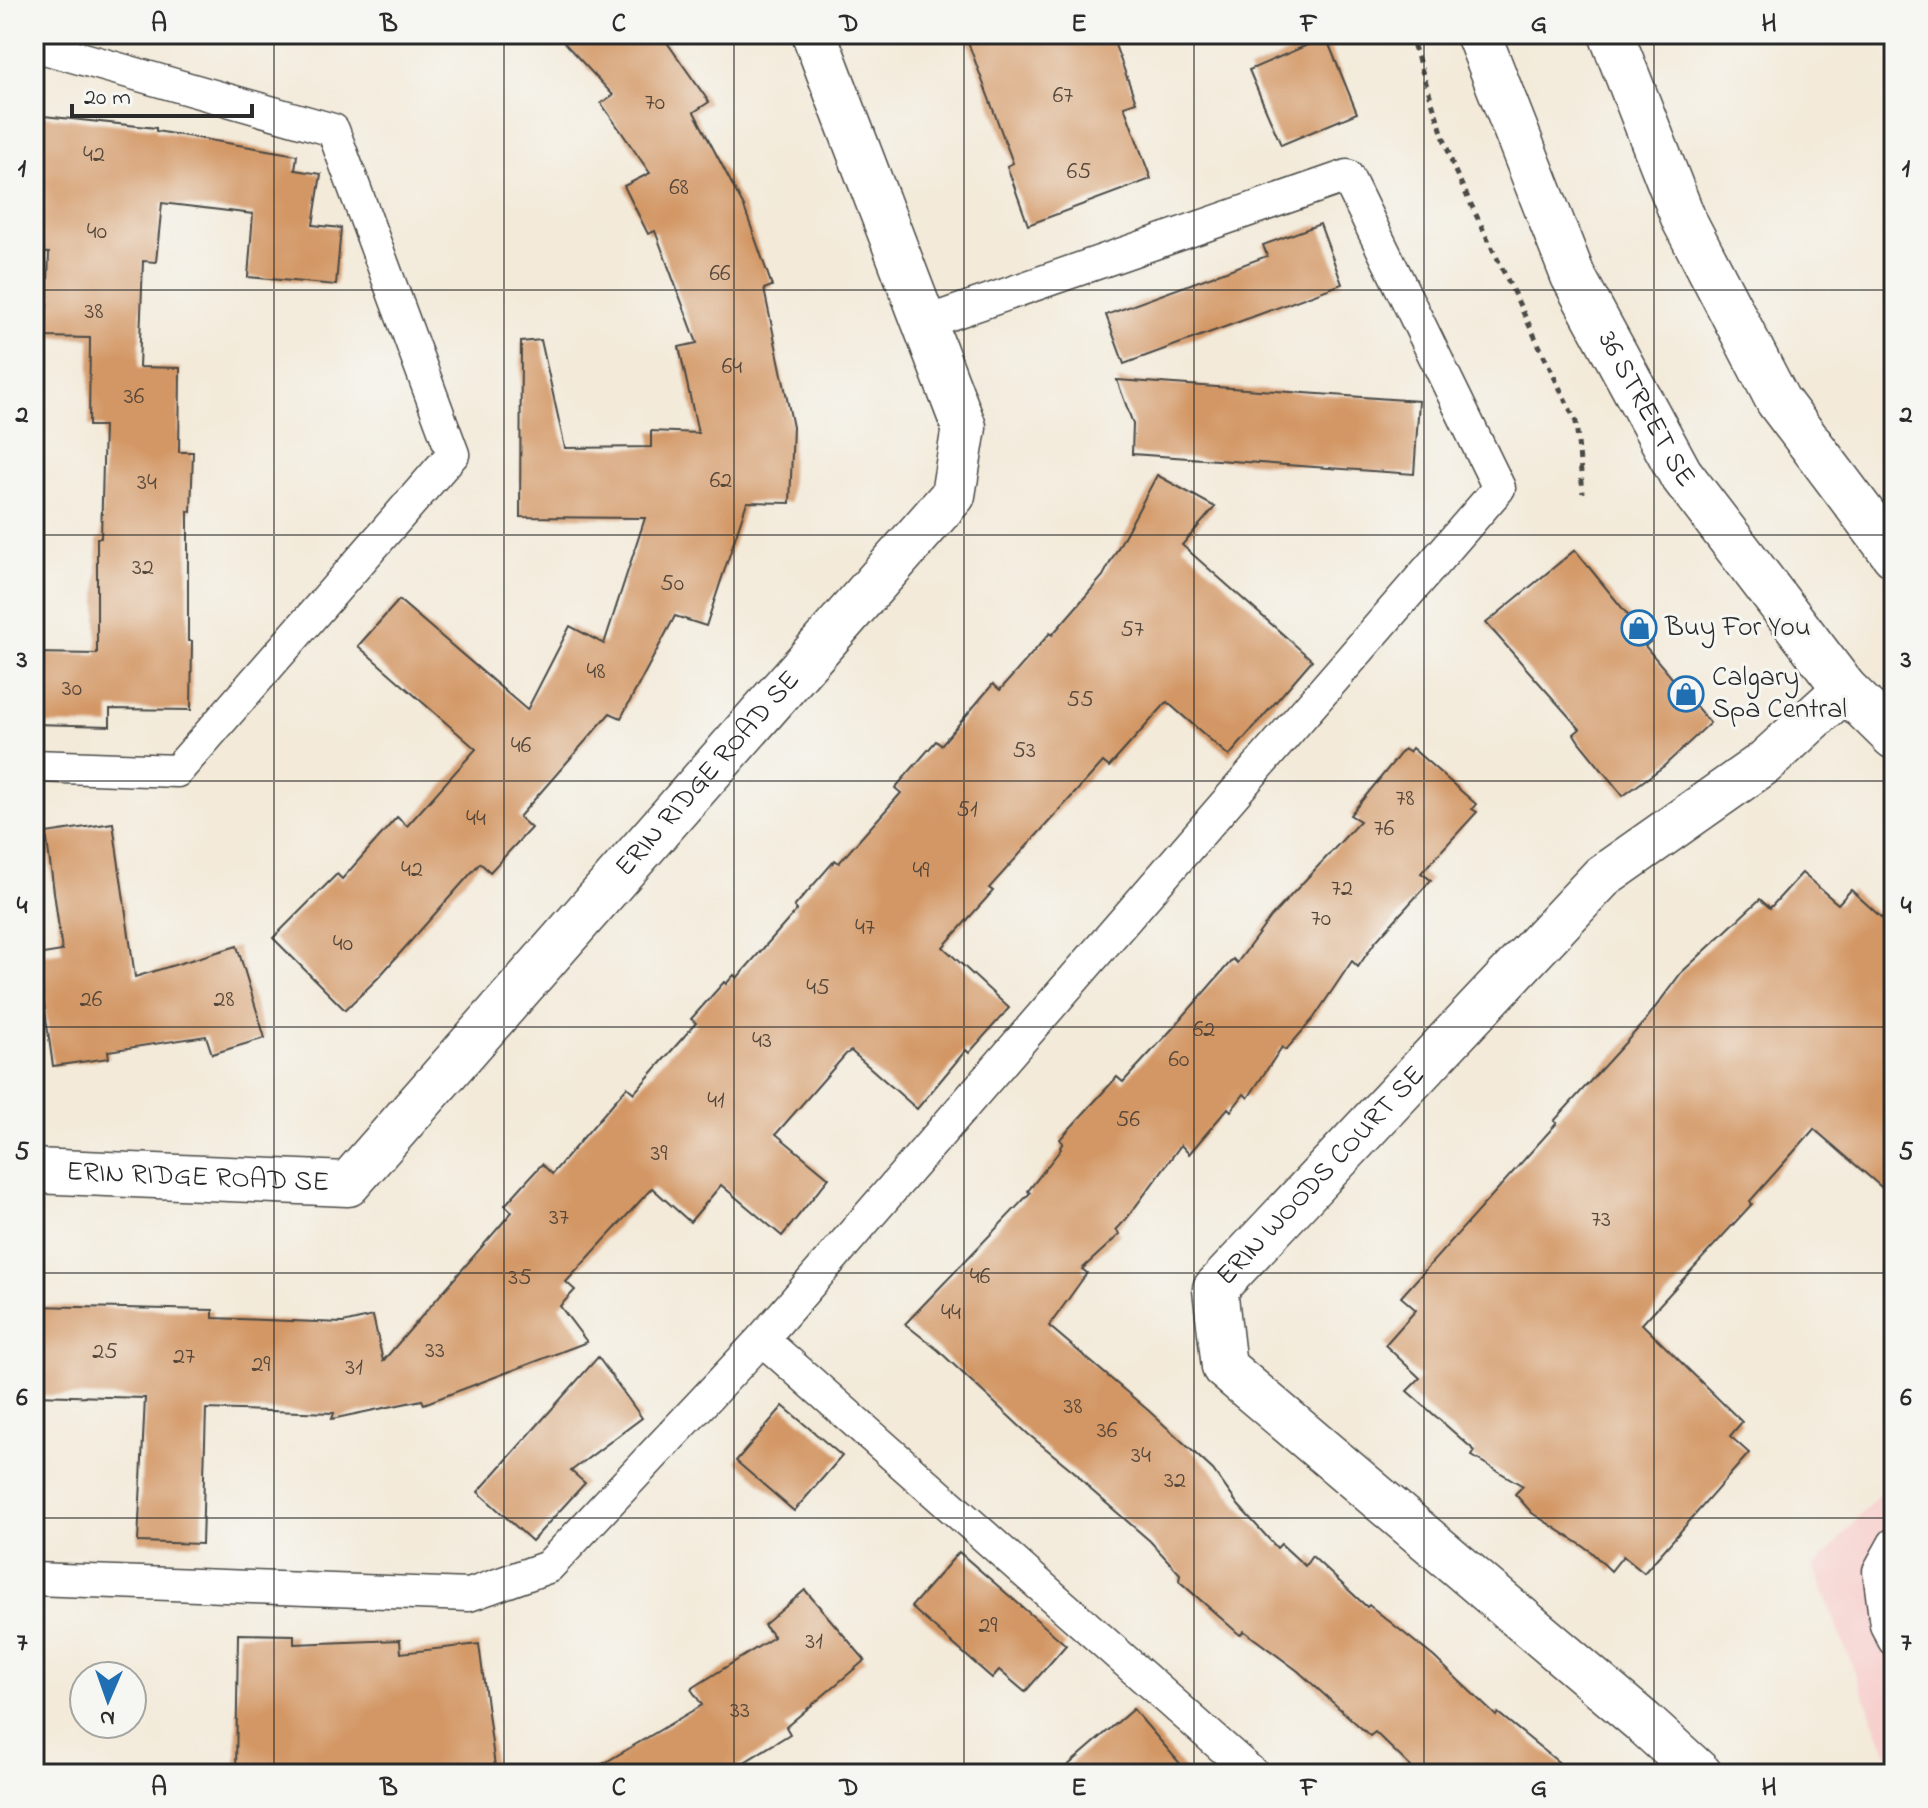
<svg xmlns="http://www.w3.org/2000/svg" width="1928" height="1808" font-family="'Indie Flower',sans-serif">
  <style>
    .built { fill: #f7d0ce }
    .building { fill: #d39765 }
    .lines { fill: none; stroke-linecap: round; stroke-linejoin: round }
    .lane-casing { stroke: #494845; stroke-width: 35 }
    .street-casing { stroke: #494845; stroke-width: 47 }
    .secondary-casing { stroke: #494845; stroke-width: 47 }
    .path { stroke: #494845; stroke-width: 5; stroke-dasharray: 6 6; stroke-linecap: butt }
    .lane { stroke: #fff; stroke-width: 32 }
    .street { stroke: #fff; stroke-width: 44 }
    .secondary { stroke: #fff; stroke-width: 44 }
    .grid { fill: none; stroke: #2b2b2b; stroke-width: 2; stroke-opacity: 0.55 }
    .labels { text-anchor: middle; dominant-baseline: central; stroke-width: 6; stroke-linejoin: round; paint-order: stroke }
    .number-label { font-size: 24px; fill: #55463a }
    .street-label { font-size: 28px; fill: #2b2b2b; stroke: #f6f6f2 }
    .poi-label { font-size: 28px; fill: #2b2b2b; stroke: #f6f6f2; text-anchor: start }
    .neatline { fill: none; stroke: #2b2b2b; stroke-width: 3 }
    .grid-label { font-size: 26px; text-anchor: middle; font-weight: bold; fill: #2b2b2b }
  </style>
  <rect width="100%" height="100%" fill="#f6f6f2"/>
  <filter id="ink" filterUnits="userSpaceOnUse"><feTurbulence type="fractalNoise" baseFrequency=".0125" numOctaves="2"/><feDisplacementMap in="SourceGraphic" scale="16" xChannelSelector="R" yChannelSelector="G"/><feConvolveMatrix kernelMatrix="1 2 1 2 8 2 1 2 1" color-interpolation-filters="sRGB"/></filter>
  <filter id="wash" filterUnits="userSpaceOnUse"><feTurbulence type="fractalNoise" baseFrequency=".006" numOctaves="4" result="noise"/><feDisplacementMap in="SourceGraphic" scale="32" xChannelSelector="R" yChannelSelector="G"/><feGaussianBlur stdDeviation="1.8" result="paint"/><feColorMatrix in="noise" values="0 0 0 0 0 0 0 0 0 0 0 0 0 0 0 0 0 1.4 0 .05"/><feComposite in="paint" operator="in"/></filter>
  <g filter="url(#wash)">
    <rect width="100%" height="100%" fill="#f3ead9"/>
    <path class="built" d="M 1894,1477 L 1894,1774 L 1892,1774 L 1893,1770 L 1814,1568 Z"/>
    <g id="blocks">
      <g class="building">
        <path d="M 556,34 L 661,34 L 709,102 L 694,112 L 744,207 L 772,286 L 764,289 L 793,427 L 790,503 L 747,502 L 706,626 L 675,616 L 621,718 L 610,713 L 519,817 L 531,828 L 490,872 L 480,863 L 378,978 L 345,1010 L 273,938 L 337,874 L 342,879 L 397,817 L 407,826 L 476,749 L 358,646 L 399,600 L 527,710 L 570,626 L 604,644 L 645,518 L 520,517 L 521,342 L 541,340 L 565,448 L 651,447 L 651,431 L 698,433 L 679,347 L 697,343 L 655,231 L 648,234 L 624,186 L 650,173 L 601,103 L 613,95 Z"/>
        <path d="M 965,34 L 1111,34 L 1136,102 L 1124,106 L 1151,179 L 1028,225 L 1007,166 L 1013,163 Z"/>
        <path d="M 1326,37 L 1357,113 L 1281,145 L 1249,70 Z"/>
        <path d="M 34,115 L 156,128 L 156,131 L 297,155 L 295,170 L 321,174 L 313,225 L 341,228 L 336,285 L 248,277 L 253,214 L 162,203 L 156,262 L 143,261 L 139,367 L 180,368 L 179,452 L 193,452 L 191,512 L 188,511 L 188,641 L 192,641 L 191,710 L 110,709 L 110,726 L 34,724 L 34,653 L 97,654 L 97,538 L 101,538 L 104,426 L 89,426 L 90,338 L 46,337 L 49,253 L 34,252 Z"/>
        <path d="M 1320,224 L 1342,284 L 1124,364 L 1106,315 L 1267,256 L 1263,245 Z"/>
        <path d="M 1117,380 L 1419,401 L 1414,474 L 1132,454 L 1133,424 Z"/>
        <path d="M 1157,475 L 1215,507 L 1182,545 L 1312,660 L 1229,756 L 1167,702 L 1109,767 L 1103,762 L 989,888 L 993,891 L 943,947 L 1009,1008 L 969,1053 L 966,1050 L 917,1109 L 851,1051 L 846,1054 L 776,1134 L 829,1178 L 782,1236 L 721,1185 L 690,1222 L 652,1188 L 566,1282 L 575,1290 L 560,1306 L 587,1342 L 424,1404 L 422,1400 L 332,1419 L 334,1413 L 206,1409 L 202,1544 L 138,1542 L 145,1398 L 34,1395 L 34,1306 L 213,1310 L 213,1318 L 343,1323 L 373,1316 L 383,1361 L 512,1212 L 505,1205 L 542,1164 L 552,1174 L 627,1087 L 634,1093 L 696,1023 L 691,1019 L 724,982 L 726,984 L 734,975 L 737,978 L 797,910 L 794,907 L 835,860 L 839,863 L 901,793 L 895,788 L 936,741 L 941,745 L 993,684 L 1000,690 L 1050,633 L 1052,635 L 1103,576 Z"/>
        <path d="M 1575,550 L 1650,642 L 1645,646 L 1710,723 L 1664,766 L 1623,796 L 1579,742 L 1574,734 L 1580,729 L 1486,623 Z"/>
        <path d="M 1412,748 L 1476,804 L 1472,809 L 1477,812 L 1421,873 L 1431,880 L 1375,942 L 1358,967 L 1352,961 L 1313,1019 L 1286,1050 L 1282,1047 L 1248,1098 L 1244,1094 L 1231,1111 L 1228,1108 L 1189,1154 L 1181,1145 L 1127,1218 L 1116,1230 L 1120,1234 L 1082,1269 L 1087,1273 L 1049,1326 L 1149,1411 L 1213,1470 L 1239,1506 L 1277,1548 L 1281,1544 L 1305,1566 L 1312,1556 L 1367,1607 L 1369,1605 L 1434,1657 L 1496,1716 L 1498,1713 L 1573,1774 L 1418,1774 L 1375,1732 L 1370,1736 L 1298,1671 L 1244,1631 L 1240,1635 L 1179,1581 L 1180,1574 L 1150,1541 L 1090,1489 L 1077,1474 L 1028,1434 L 938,1350 L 905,1324 L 1030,1193 L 1028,1191 L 1061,1149 L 1060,1147 L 1063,1143 L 1060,1139 L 1117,1077 L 1123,1082 L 1174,1027 L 1233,959 L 1237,963 L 1271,917 L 1360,821 L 1350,815 L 1404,749 L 1409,752 Z"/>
        <path d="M 113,823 L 135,977 L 237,946 L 265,1038 L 212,1054 L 206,1036 L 108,1051 L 109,1058 L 53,1066 L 37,955 L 62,951 L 46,833 Z"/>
        <path d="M 1802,873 L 1838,904 L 1851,890 L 1894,929 L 1894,1198 L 1814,1129 L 1750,1201 L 1752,1204 L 1642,1324 L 1742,1422 L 1730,1436 L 1749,1453 L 1644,1573 L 1623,1556 L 1611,1571 L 1589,1550 L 1532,1513 L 1515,1494 L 1523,1486 L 1472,1456 L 1475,1451 L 1407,1391 L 1420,1378 L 1385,1345 L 1416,1310 L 1401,1297 L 1557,1123 L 1554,1121 L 1645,1021 L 1681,973 L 1760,899 L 1770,908 Z"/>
        <path d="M 598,1357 L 642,1418 L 571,1471 L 585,1483 L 532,1541 L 478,1492 Z"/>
        <path d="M 783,1406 L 842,1456 L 794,1511 L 736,1461 Z"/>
        <path d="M 959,1552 L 1066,1645 L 1025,1692 L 999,1670 L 992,1678 L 911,1607 Z"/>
        <path d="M 805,1590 L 865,1660 L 786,1727 L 790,1734 L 725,1774 L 586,1774 L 702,1705 L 691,1689 L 774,1637 L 764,1625 Z"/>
        <path d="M 238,1634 L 294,1635 L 294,1644 L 400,1640 L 401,1653 L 479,1644 L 496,1774 L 236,1774 Z"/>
        <path d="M 1133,1709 L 1189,1774 L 1058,1774 Z"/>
      </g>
    </g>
  </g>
  <g filter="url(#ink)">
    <use href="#blocks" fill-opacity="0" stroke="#494845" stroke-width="2"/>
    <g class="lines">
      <defs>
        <g id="lane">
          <path d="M 34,45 L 333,130 L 453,454 L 177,771 L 34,766"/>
          <path d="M 762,1339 L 1253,1774"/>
          <path d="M 1894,1544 L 1879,1571 L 1886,1625 L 1894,1640"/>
          <path d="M 34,1579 L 469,1595 L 548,1567 L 762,1339 L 1499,488 L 1347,176 L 924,323"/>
        </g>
        <g id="street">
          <path id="s1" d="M 34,1171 L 348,1184 L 953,495 L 964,427 L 814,34"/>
          <path id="s2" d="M 1700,1774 L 1644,1723 L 1224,1367 L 1215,1289 L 1602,877 L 1764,763 L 1845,689"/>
        </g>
        <g id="secondary">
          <path id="s3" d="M 1478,34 L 1573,276 L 1680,473 L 1845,689 L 1894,737"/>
          <path d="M 1611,34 L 1684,220 L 1778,401 L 1894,555"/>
        </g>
      </defs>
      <use href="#lane" class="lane-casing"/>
      <use href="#street" class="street-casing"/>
      <use href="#secondary" class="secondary-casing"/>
      <path class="path" d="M 1410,34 L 1454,169 L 1576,422 L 1583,493"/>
      <use href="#lane" class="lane"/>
      <use href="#street" class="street"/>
      <use href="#secondary" class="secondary"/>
    </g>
  </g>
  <path class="grid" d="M 274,34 L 274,1774M 504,34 L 504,1774M 734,34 L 734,1774M 964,34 L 964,1774M 1194,34 L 1194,1774M 1424,34 L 1424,1774M 1654,34 L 1654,1774M 34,290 L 1894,290M 34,535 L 1894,535M 34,781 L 1894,781M 34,1027 L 1894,1027M 34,1273 L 1894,1273M 34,1518 L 1894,1518"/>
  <defs>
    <symbol id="shop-ring" viewBox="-11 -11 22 22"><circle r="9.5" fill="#f6f6f2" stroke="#1f6fb2" stroke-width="1.5"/><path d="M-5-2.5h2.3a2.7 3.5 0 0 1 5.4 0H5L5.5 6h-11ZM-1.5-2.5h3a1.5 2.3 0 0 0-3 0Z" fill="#1f6fb2"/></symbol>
  </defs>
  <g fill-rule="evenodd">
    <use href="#shop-ring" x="1619" y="608" width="40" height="40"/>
    <use href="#shop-ring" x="1666" y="674" width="40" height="40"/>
  </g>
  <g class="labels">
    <g class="number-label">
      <text x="1063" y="96">67</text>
      <text x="655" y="103">70</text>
      <text x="94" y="155">42</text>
      <text x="1079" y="172">65</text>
      <text x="679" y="188">68</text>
      <text x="97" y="232">40</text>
      <text x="720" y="274">66</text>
      <text x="94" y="312">38</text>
      <text x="732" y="367">64</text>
      <text x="134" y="397">36</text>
      <text x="721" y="481">62</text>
      <text x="147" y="483">34</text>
      <text x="143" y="568">32</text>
      <text x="672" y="584">50</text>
      <text x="1132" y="630">57</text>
      <text x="596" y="672">48</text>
      <text x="72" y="689">30</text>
      <text x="1080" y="700">55</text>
      <text x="521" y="746">46</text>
      <text x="1024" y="751">53</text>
      <text x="1405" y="799">78</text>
      <text x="967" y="810">51</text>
      <text x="476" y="819">44</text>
      <text x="1384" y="829">76</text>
      <text x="412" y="870">42</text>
      <text x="921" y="871">49</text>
      <text x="1342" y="889">72</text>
      <text x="1321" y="919">70</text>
      <text x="865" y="928">47</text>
      <text x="343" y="944">40</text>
      <text x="818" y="988">45</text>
      <text x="91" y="1000">26</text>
      <text x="224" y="1000">28</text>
      <text x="1204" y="1030">62</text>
      <text x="762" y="1041">43</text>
      <text x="1179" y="1060">60</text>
      <text x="716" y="1101">41</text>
      <text x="1128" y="1120">56</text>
      <text x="659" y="1154">39</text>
      <text x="559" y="1218">37</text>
      <text x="1601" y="1220">73</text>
      <text x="980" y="1277">46</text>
      <text x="520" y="1278">35</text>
      <text x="951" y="1313">44</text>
      <text x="435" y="1351">33</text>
      <text x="105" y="1352">25</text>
      <text x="184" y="1357">27</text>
      <text x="261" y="1365">29</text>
      <text x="354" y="1368">31</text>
      <text x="1073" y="1407">38</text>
      <text x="1107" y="1431">36</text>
      <text x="1141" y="1456">34</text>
      <text x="1175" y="1481">32</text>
      <text x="988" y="1626">29</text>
      <text x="814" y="1642">31</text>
      <text x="740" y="1711">33</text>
    </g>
    <g class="street-label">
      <text stroke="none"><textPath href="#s3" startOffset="412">36 STREET SE</textPath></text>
      <text stroke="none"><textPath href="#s1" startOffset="860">ERIN RIDGE ROAD SE</textPath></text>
      <text stroke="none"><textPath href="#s2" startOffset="860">ERIN WOODS COURT SE</textPath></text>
      <text stroke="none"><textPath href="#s1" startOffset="164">ERIN RIDGE ROAD SE</textPath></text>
    </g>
    <g class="poi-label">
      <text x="1665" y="628">Buy For You</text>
      <text x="1712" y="678">Calgary<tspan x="1712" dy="32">Spa Central</tspan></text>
    </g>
  </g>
  <rect width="1928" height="1808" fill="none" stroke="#f6f6f2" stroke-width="88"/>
  <g transform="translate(108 1700) rotate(182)"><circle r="38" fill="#f6f6f2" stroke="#a5a5a2" stroke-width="2"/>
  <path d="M0-6L14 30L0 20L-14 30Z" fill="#1f6fb2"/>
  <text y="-12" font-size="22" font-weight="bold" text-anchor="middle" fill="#2b2b2b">N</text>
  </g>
  <path d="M72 104v12h180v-12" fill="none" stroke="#2b2b2b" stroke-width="4"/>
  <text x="84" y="104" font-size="24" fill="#2b2b2b" stroke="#f6f6f2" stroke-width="6" paint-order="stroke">20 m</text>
  <rect x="44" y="44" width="1840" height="1720" class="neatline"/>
  <g class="grid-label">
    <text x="159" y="31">A</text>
    <text x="389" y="31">B</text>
    <text x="619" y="31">C</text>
    <text x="849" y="31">D</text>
    <text x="1079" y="31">E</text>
    <text x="1309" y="31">F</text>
    <text x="1539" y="31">G</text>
    <text x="1769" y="31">H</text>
    <text x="22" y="176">1</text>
    <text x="1906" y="176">1</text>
    <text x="22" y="422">2</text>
    <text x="1906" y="422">2</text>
    <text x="22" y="667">3</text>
    <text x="1906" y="667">3</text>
    <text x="22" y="913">4</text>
    <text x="1906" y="913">4</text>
    <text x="22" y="1159">5</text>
    <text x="1906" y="1159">5</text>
    <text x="22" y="1405">6</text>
    <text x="1906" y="1405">6</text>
    <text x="22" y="1650">7</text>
    <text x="1906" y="1650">7</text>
    <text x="159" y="1795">A</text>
    <text x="389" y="1795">B</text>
    <text x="619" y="1795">C</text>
    <text x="849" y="1795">D</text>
    <text x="1079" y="1795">E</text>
    <text x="1309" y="1795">F</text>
    <text x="1539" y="1795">G</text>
    <text x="1769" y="1795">H</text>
  </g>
</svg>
